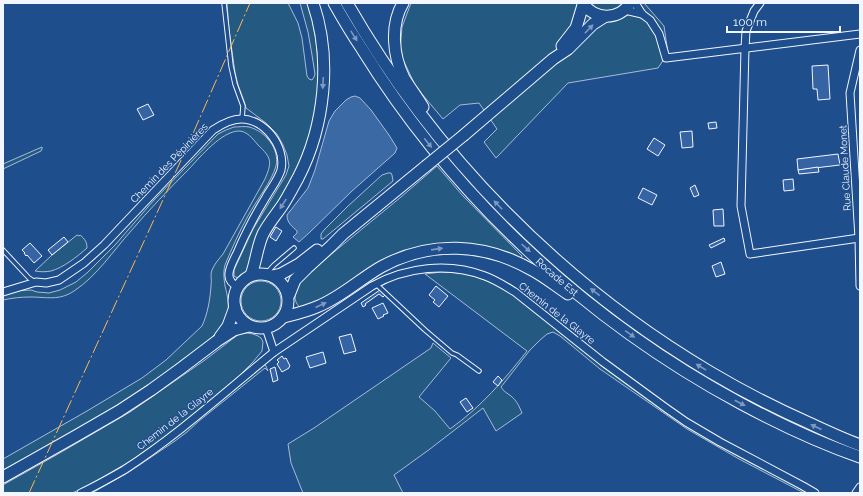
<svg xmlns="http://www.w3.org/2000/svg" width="863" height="496" font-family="Raleway,sans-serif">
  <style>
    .green { fill: #245a82; stroke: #a8bbd7 }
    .water { fill: #3b69a3; stroke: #a8bbd7 }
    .building { fill: #3563a3; stroke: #f2f6ff }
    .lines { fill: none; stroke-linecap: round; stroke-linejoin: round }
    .service-casing { stroke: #f2f6ff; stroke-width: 5.5 }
    .minor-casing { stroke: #f2f6ff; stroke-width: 9 }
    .primary-casing { stroke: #f2f6ff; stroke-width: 13 }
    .trunk-casing { stroke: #f2f6ff; stroke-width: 13 }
    .service { stroke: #1f4e8c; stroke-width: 3.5 }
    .minor { stroke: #1f4e8c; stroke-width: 7 }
    .primary { stroke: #1f4e8c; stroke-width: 11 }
    .trunk { stroke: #1f4e8c; stroke-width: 11 }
    .primary-bridge-casing { stroke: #f2f6ff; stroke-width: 13; stroke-linecap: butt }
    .primary-bridge { stroke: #1f4e8c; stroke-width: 11 }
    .fence { stroke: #f2f6ff; stroke-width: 1; stroke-dasharray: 5 2; stroke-linecap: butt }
    .power { stroke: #ffb74d; stroke-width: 1; stroke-dasharray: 14 3 2 3; stroke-linecap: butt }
    .oneway { fill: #7e9ac0 }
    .labels { text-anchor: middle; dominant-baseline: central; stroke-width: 3; stroke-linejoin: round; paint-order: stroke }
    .street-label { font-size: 10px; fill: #f2f6ff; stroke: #1f4e8c }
  </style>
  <rect width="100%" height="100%" fill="#1f4e8c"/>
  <g class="green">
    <path d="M 227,3 L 288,3 L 298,23 L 302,38 L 307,76 L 309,79 L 312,80 L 314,77 L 315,74 L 312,55 L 308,32 L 300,3 L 307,3 L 312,19 L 316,40 L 319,73 L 318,91 L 314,117 L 305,150 L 292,178 L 284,193 L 266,219 L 248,270 L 238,278 L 234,276 L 234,270 L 253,229 L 286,175 L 289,166 L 287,155 L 283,145 L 277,134 L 266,123 L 246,108 L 244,101 L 238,85 L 235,72 L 229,30 Z"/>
    <path d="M 411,3 L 644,3 L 664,26 L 668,53 L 658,68 L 568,83 L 496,158 L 484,142 L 497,129 L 479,103 L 460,105 L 443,119 L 416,87 L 400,53 L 402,27 Z"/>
    <path d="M 234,127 C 239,127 244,126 249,127 C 265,131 280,149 276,166 C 272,181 256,201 248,216 C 239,232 232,248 225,265 C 223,272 224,279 225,286 C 230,305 231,318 216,333 C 205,345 191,353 178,363 C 169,370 161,377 151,383 C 104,416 53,443 3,470 L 3,459 L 87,411 L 142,378 L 166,360 L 202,326 C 208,313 210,299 211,286 C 212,280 210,274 212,270 C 215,263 219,259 223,254 L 265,179 C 272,162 272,158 258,145 C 253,139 247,131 239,131 C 222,131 200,157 189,169 C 169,189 149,210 131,231 C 113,251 97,276 74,291 C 59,301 47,297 30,297 C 21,297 12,298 3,300 L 3,294 L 15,291 L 31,290 L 37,292 L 49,293 L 60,290 L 76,282 L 88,272 L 115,245 L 154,200 L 218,134 L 226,130 Z"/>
    <path d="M 42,147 L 42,149 L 41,151 L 3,169 L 3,164 Z"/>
    <path d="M 437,166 L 463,196 L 522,256 L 521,259 C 487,245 461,239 425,246 L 353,279 L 326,297 L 312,304 L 300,307 C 292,301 295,290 300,283 C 303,278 308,274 312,270 L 401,197 Z"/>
    <path d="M 388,173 L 391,173 L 392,175 L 393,181 L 323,239 L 321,239 L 321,234 L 324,230 L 347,207 L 382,175 Z"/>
    <path d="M 77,235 L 79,236 L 80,235 C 85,239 87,242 87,248 C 78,256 63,268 51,271 C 46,272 40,272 35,271 L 52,255 Z"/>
    <path d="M 441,272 L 461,273 L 477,277 L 498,285 L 519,299 L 610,371 L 670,415 L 808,493 L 804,493 L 739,459 L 687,429 L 600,369 L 560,336 L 553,332 L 547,334 L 539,341 L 530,350 L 501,387 C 503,391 507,393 511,396 C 517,401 519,406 522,413 L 496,431 L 483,408 L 430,449 L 394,475 L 403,493 L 303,493 L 291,463 L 288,444 L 314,428 L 431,348 L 433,343 L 451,358 L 419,397 L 435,411 L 450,429 C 481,407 504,380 527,351 L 425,274 Z"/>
    <circle cx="261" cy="301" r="20"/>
    <path d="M 247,333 L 253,334 L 258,336 L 261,338 L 263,342 L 262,351 L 253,362 L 236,379 L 194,414 L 162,439 L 132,460 L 88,486 L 72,493 L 3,493 L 3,485 L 58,454 L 130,412 L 205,360 L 235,337 L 239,334 Z"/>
    <path d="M 265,364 L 268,371 L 265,368 L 199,421 L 187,432 L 175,441 L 129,472 L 92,493 L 87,493 L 165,445 Z"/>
  </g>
  <path class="water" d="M 355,96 L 360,98 L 371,110 L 389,135 L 397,148 L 395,153 L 352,191 L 309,233 L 299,242 L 293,237 L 297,233 L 297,231 C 292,226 287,223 287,215 L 308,188 L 315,170 L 329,121 L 335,111 L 346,100 L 351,97 Z"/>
  <g class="building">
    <path d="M 828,65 L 830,99 L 818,100 L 817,89 L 813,89 L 812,66 Z"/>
    <path d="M 148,104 L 154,115 L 143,120 L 137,109 Z"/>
    <path d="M 716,122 L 717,128 L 709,129 L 708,123 Z"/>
    <path d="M 692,131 L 693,147 L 682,148 L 680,132 Z"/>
    <path d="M 654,138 L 665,145 L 658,156 L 647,149 Z"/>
    <path d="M 838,154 L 840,165 L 798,170 L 797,159 Z"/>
    <path d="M 818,167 L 819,172 L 799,174 L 798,170 Z"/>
    <path d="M 793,179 L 794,190 L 784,191 L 783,180 Z"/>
    <path d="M 695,185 L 699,195 L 694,197 L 690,188 Z"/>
    <path d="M 643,188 L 657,195 L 652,205 L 638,198 Z"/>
    <path d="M 723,209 L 724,226 L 714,226 L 713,210 Z"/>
    <path d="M 276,227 L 282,231 L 276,241 L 270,237 Z"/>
    <path d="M 64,237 L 68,242 L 52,255 L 48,250 Z"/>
    <path d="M 724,238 L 725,241 L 711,248 L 709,245 Z"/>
    <path d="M 30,243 L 42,256 L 34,263 L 27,255 L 26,256 L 24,253 L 25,253 L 22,250 Z"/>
    <path d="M 721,262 L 725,274 L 716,277 L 712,266 Z"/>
    <path d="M 436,286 L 448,296 L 439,307 L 433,302 L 435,300 L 429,295 Z"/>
    <path d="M 380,290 L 386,294 L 383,297 L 379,294 L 365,304 L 366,305 L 363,307 L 361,303 Z"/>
    <path d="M 383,303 L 388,313 L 383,315 L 384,316 L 378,319 L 372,308 Z"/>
    <path d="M 351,334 L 356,351 L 344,354 L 339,337 Z"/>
    <path d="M 323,352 L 326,363 L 310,368 L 306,357 Z"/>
    <path d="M 282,356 L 284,359 L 286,358 L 290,366 L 289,367 L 289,368 L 282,372 L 277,364 L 279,362 L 277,360 Z"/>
    <path d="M 275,367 L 278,380 L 273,382 L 270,369 Z"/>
    <path d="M 498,376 L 502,380 L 498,386 L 493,382 Z"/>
    <path d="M 466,398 L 473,408 L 467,412 L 460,402 Z"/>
  </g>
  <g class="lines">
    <defs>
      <g id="service">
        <path d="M 224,3 L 231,66 L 235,84 L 243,106 L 242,119"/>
        <path d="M 3,250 L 29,278 L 35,282"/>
        <path d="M 266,274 L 274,265 L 294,248"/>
        <path d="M 376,284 L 425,330 L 452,353 L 457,355 L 479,371"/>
      </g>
      <g id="minor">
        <path d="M 635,3 L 642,14 L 650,20 L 659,34 L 666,58 L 860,34"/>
        <path d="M 760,3 L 754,11 L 746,31 L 745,48 L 741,206 L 750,254 L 859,238"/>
        <path d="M 624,10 L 629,11 L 642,14"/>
        <path d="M 860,50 L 850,93 L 859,238 L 860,286"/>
        <path d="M 3,292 L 36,282 L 46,283 L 59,280 L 84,263 L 104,245 L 213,130 C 222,124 231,119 241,119 C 265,119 286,147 281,170 C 278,180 271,188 266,197 C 255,215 245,234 237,253 C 234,259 230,266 229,273 C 228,280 232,284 238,287"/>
        <path d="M 266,328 L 274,352 L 372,286 C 405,267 449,262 485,276 C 496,280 505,286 515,292 L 603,362 L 666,408 L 686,422 L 720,442 L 803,486 L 815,493"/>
        <path d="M 81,493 C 96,486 110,478 124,470 C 178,435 225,392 274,352"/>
        <path d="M 856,493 L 860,487"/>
      </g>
      <g id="primary">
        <path d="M 583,3 C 594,20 619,21 630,3"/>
        <path d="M 562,46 L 576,28 L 583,5"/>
        <path d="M 464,135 L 553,59 L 568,49 L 593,24 L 604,17"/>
        <circle cx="261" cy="301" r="27"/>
        <path d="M 272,276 L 281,274 L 299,264 L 317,250"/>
        <path d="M 289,295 L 295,280 L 307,268 L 331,246 L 343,234 L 426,166"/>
        <path d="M 220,337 L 228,326 L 235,307"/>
        <path d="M 3,477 L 74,437 L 119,411 L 151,390 L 180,369 L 217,341 L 234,330 L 249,326"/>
      </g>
      <g id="trunk">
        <path id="s1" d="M 334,3 C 343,19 352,34 362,49 C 454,197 586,320 740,403 C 779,424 819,443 860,457"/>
        <path d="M 347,3 C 434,155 560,283 710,372 C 742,391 775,408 809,423 C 826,431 843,439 860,445"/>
        <path d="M 403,3 C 390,25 393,56 404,78 C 410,88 417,97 423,107"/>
        <path d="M 251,275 C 256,262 257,247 263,234 C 268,224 275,216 282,206 C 288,197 293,187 298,178 C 325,126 332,58 313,3"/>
        <path d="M 284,317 C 296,314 308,311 319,306 C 341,297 360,279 381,267 C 430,240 485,243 532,270 C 545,277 556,286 568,294"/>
      </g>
    </defs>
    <use href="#service" class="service-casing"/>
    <use href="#minor" class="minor-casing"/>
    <use href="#primary" class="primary-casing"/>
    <use href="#trunk" class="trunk-casing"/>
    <use href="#service" class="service"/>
    <use href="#minor" class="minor"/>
    <use href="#primary" class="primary"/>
    <use href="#trunk" class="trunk"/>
    <defs>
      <path id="primary-bridge" d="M 426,166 L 464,135"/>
    </defs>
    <use href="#primary-bridge" class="primary-bridge-casing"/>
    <use href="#primary-bridge" class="primary-bridge"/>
    <path class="fence" d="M 3,231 L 4,232"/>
    <path class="power" d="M 29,493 L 188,145 L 250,3"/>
  </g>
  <defs><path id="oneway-solid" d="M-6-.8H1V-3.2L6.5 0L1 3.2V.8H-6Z"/></defs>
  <g class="oneway">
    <use href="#oneway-solid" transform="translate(589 29) rotate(-46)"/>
    <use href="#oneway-solid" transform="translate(354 36) rotate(58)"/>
    <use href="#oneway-solid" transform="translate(323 83) rotate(93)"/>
    <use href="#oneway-solid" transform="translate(428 143) rotate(51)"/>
    <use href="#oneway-solid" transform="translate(283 204) rotate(123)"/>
    <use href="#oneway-solid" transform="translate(498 205) rotate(-134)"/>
    <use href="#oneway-solid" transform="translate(526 248) rotate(42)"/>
    <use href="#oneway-solid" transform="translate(437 249) rotate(-8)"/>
    <use href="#oneway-solid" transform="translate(595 292) rotate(-142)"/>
    <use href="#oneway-solid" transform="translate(321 305) rotate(-24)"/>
    <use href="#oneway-solid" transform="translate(630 334) rotate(35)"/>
    <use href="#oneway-solid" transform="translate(701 367) rotate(-149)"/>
    <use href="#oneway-solid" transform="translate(740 403) rotate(28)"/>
    <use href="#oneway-solid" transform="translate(816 427) rotate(-156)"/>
  </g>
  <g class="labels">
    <g class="street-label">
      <text transform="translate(169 163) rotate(-46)">Chemin des Pépinières</text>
      <text transform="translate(845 168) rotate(-93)">Rue Claude Monet</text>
      <text stroke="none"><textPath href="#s1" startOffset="355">Rocade Est</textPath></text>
      <text transform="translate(557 313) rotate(38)">Chemin de la Glayre</text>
      <text transform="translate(175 419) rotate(-38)">Chemin de la Glayre</text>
    </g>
  </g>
  <rect width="863" height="496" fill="none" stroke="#f2f6ff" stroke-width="8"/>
  <path d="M727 26v6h113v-6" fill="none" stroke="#f2f6ff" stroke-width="2"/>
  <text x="733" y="26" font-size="12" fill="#f2f6ff" stroke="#1f4e8c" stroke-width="3" paint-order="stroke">100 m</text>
</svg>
